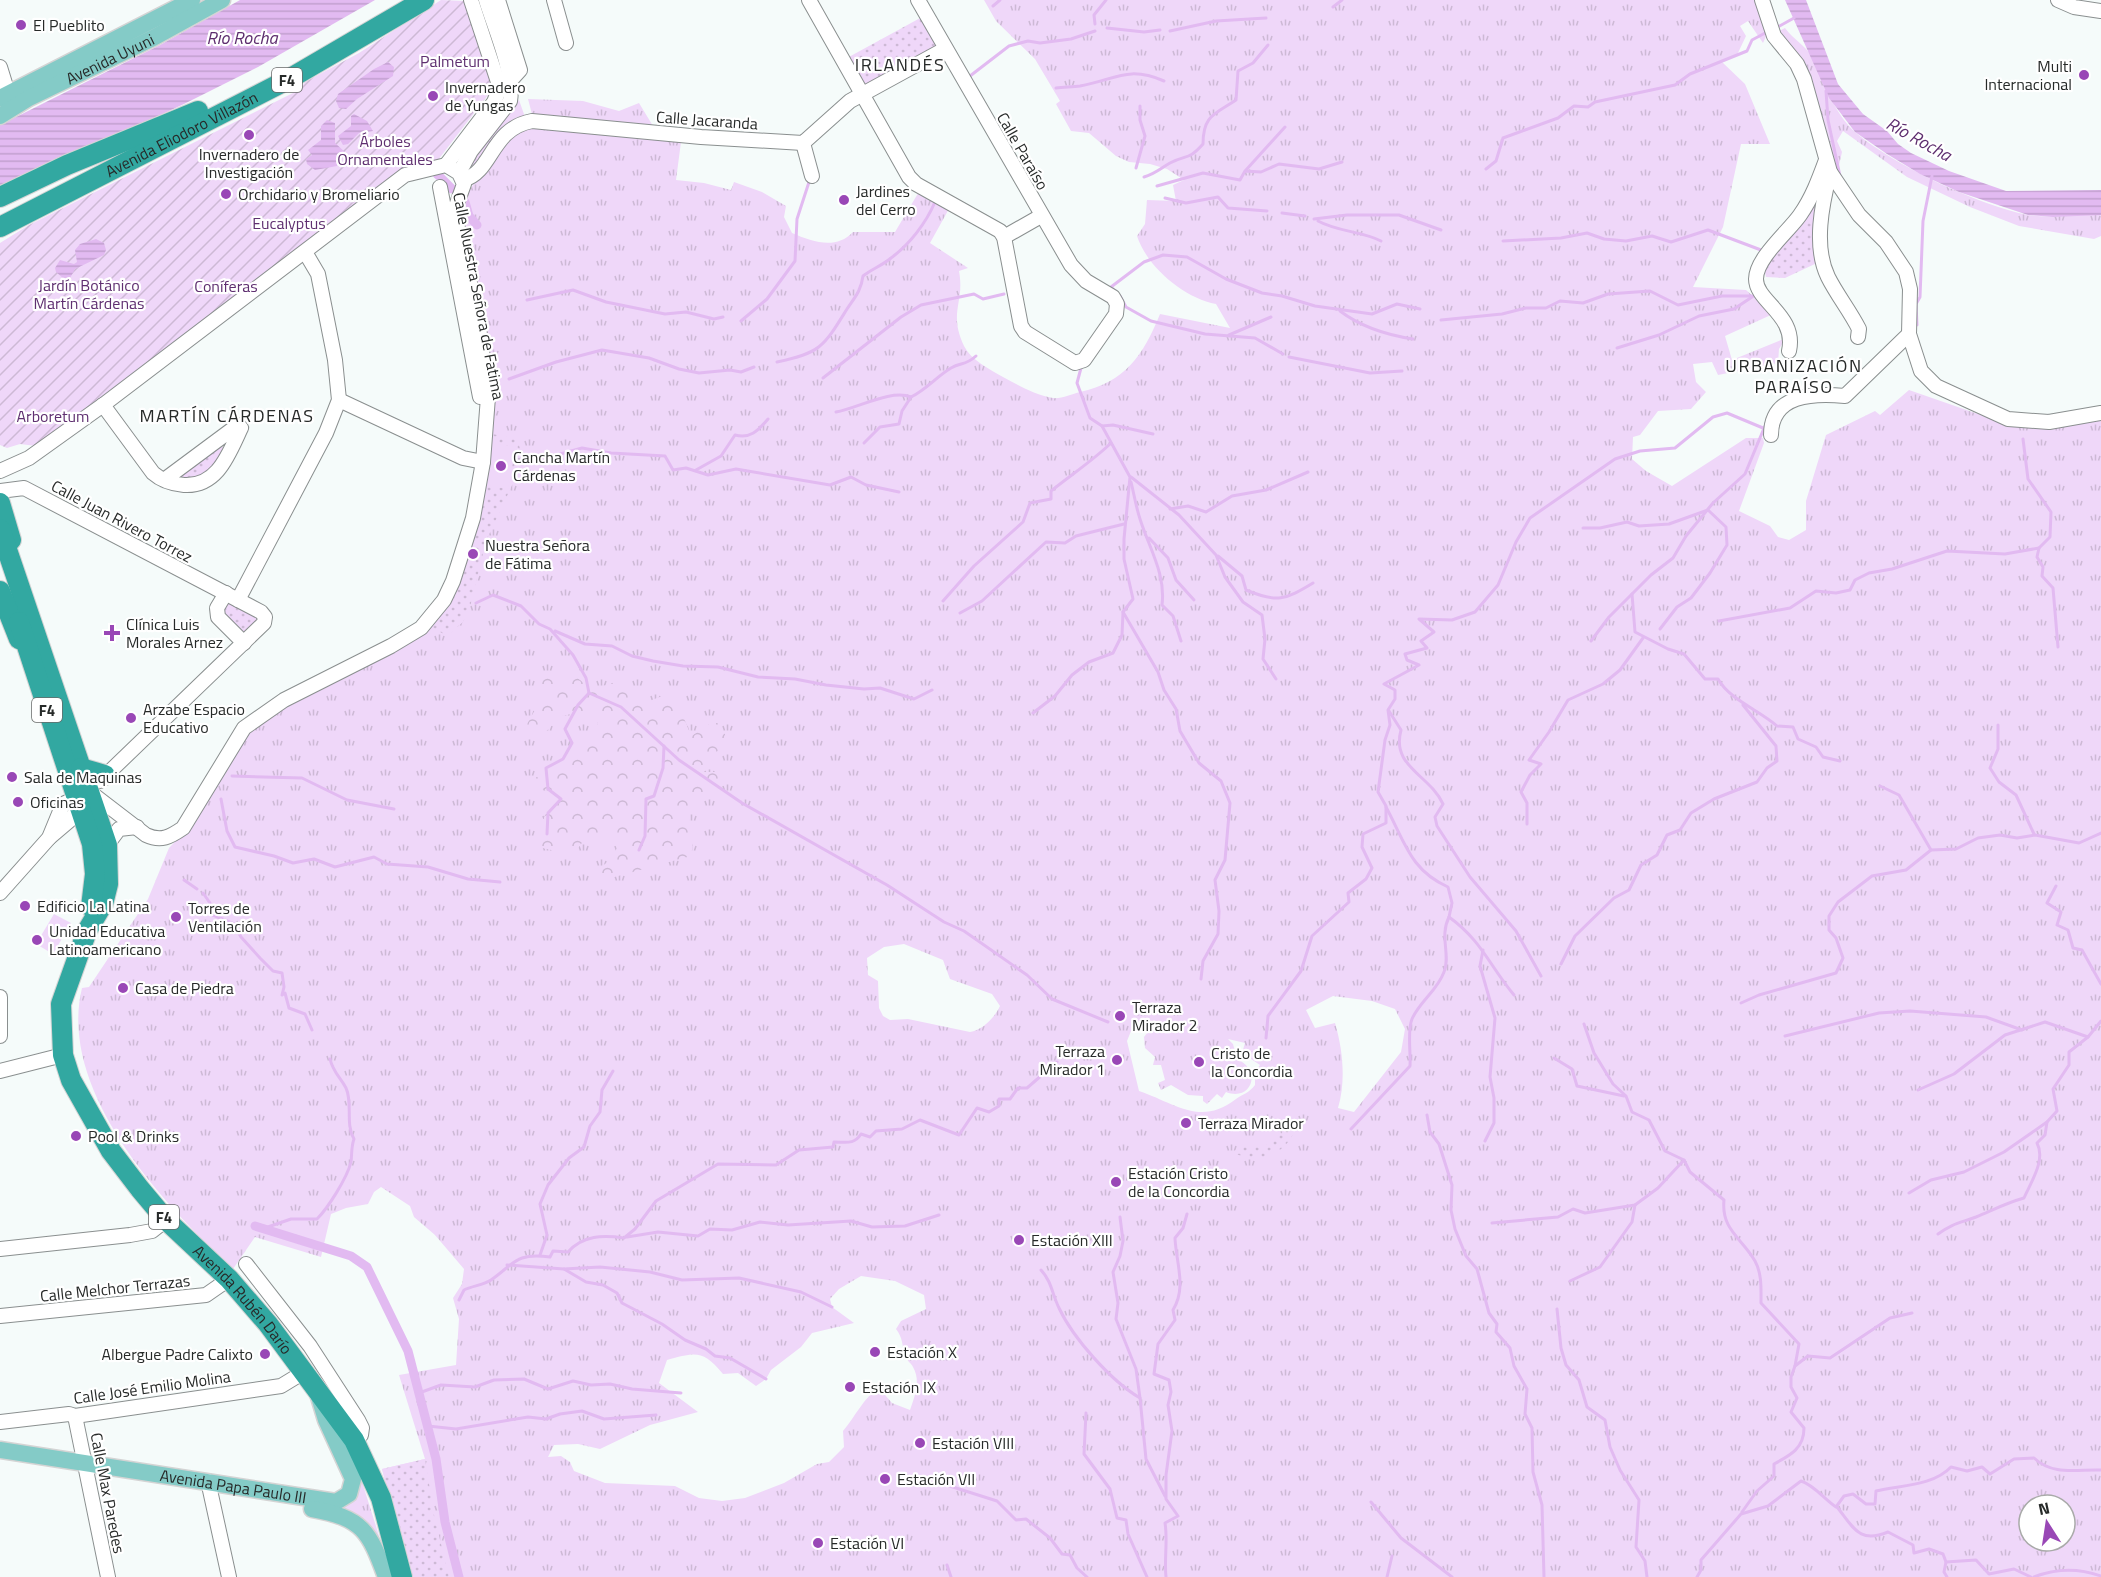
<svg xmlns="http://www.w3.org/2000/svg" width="2101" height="1577" font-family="'Titillium Web',sans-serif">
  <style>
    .grass { fill: url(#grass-tufts); fill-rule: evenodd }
    .forest { fill: url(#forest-crowns) }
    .park { fill: url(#park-dots) }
    .garden { fill: url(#garden-furrows) }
    .pitch { fill: #efd7f9 }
    .water { fill: url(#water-rules) }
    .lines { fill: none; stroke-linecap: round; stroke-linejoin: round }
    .stream { stroke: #e2baf1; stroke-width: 3 }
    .canal { stroke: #e2baf1; stroke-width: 9 }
    .minor-casing { stroke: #8a8f8f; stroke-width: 16 }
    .major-casing { stroke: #d4d4d4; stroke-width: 19 }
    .highway-casing { stroke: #d4d4d4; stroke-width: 22 }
    .minor { stroke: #fff; stroke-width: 14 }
    .major { stroke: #84cbc7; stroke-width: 16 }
    .highway { stroke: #32a8a1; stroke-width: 20 }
    .poi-dot { fill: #9947b6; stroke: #fff; stroke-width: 2 }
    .labels { text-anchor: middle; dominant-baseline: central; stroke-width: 4.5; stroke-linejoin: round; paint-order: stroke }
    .shield { fill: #fff; stroke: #686a69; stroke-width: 1.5 }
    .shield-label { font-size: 15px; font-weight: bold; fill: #272a29 }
    .poi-label { font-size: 16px; fill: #272a29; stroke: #fff; text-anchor: start }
    .street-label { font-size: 16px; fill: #272a29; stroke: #fff }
    .park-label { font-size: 16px; fill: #5f2f70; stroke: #fff }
    .water-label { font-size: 18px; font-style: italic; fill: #5d2d6e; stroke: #fff }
    .neighbourhood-label { font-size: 18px; letter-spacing: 1.5px; fill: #272a29; stroke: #fff }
  </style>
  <defs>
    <pattern id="grass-tufts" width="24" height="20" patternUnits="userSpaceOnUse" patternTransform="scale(1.5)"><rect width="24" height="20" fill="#efd7f9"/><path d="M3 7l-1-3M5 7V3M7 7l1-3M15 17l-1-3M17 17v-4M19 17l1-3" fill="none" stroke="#cdb9d5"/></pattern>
    <pattern id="forest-crowns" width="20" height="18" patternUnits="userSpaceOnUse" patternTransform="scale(1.5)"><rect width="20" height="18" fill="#efd7f9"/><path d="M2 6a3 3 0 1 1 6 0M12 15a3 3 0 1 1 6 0" fill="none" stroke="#cdb9d5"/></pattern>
    <pattern id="park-dots" width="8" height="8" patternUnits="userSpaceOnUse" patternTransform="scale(1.5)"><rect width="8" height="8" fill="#efd7f9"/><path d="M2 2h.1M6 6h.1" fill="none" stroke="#cdb9d5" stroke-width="1.8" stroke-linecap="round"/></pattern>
    <pattern id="garden-furrows" width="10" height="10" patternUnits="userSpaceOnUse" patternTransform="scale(1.5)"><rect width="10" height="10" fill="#efd7f9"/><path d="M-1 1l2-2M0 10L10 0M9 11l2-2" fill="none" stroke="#cdb9d5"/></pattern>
    <pattern id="water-rules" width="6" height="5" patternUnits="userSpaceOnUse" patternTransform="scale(1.5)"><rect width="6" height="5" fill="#e2baf1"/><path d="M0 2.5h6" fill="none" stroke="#c2a0cf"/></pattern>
  </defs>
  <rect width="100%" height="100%" fill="#f5fbfa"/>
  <g class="grass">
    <path d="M 984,0 L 1759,0 L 1769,30 L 1763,43 L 1748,21 L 1740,26 L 1746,36 L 1737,55 L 1722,62 L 1745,84 L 1770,144 L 1741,144 L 1723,227 L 1693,287 L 1746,290 L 1773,314 L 1725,336 L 1732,360 L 1786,338 L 1779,349 L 1778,363 L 1718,375 L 1712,362 L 1693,364 L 1696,382 L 1706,392 L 1691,409 L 1658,411 L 1640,435 L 1633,437 L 1632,459 L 1646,471 L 1672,486 L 1746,438 L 1763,438 L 1764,443 L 1739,511 L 1770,526 L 1778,537 L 1789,540 L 1806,530 L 1806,501 L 1826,435 L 1875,411 L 1880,415 L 1909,390 L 2001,422 L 2101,417 L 2101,1577 L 410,1577 L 382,1469 L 425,1459 L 399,1375 L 456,1365 L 459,1319 L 453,1298 L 462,1284 L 464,1269 L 435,1235 L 414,1217 L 410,1206 L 381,1187 L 374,1192 L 368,1204 L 346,1208 L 331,1214 L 321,1257 L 255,1237 L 233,1269 C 163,1204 57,1091 82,988 L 89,987 L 148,899 L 169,848 L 185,831 L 243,736 L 268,715 L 430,626 L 482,490 L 492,434 L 492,393 L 459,213 C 473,177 497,150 526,126 L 681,142 L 676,180 L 704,183 L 731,190 L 734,182 L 762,192 L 786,206 L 784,217 L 792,233 C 813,242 836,250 853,232 L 895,232 L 920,190 L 950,207 L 930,243 L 968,268 L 959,271 C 965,303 948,312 964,346 C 971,360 989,369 1003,377 C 1018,385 1035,395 1053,398 C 1061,399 1072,394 1080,392 C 1125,382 1143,356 1160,314 L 1230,328 L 1216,304 C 1184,298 1147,267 1137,236 L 1145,224 L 1147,200 L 1176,201 L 1173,185 L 1184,180 L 1167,169 L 1150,164 L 1129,162 L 1116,156 L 1089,133 L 1071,131 L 1056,104 L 1060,101 L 1035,59 L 996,21 ZM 904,944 L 943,960 L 950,979 L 992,994 L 1000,1006 C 995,1017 983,1030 970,1032 L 908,1019 L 890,1020 L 883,1016 L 879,1008 L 878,981 L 868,975 L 867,958 L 884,947 ZM 1333,996 L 1372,1001 L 1395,1009 L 1405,1029 L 1401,1052 L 1354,1112 L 1338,1108 C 1346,1081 1343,1050 1335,1023 L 1315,1028 L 1306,1010 ZM 1135,1021 L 1150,1029 L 1144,1037 L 1145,1048 L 1155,1057 L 1153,1065 L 1161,1065 L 1165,1080 L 1158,1083 L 1161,1090 L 1171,1085 L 1188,1095 L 1203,1096 L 1203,1101 L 1207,1104 L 1217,1094 L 1222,1098 L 1226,1092 C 1251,1102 1263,1071 1237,1059 L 1233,1044 L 1228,1039 L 1245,1043 L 1242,1053 L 1260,1065 L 1255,1072 L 1255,1085 C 1249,1093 1243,1094 1236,1099 C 1200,1127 1175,1103 1139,1091 L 1127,1041 ZM 861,1276 L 895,1281 L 924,1295 L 926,1309 L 901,1321 L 896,1329 C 903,1338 902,1345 905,1356 C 907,1361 911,1363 913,1367 C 921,1381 915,1396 910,1410 L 892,1403 L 879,1388 C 864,1397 855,1417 843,1431 L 844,1447 L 829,1462 L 817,1464 L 784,1483 L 745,1498 L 722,1501 L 699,1498 L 675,1486 L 605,1483 L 574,1471 L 570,1462 L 561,1456 L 548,1457 L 554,1445 L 578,1444 L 600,1449 L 650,1425 L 698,1412 L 659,1383 L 667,1360 C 696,1352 703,1350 723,1374 L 738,1373 L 756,1386 L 766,1379 L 771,1370 L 801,1347 L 812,1333 L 854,1323 L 832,1307 L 830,1299 L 839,1289 ZM 2029,1505 L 2065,1505 L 2065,1541 L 2029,1541 Z"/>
    <path d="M 1785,28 C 1794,40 1805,45 1812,57 C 1826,83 1832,111 1855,132 C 1895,166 1976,204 2028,215 C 2052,219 2077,214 2101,215 L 2101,236 L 2094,239 L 2019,226 L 1970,207 L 1907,177 L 1843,131 L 1837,141 L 1842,152 L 1837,174 L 1779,31 Z"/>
    <path d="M 528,99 L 583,101 L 619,111 L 639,103 L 653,126 L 533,118 Z"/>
    <path d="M 519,100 L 525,117 C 499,126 486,151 470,172 C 477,145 495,115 519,100 Z"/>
    <path d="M 358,1469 L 392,1577 L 352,1514 L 222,1487 L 339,1505 Z"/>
  </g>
  <path class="forest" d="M 553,672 L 574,675 L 592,690 L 624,679 L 640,700 L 649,701 L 673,692 L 690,733 L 693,735 L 711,723 L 718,723 L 725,734 L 724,745 L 700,768 L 703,772 L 728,772 L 732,779 C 722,792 690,790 689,810 C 688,828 695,838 691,856 L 600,881 L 595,879 L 596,871 L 610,860 L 617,848 L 609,837 L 587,836 L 573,855 L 538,847 C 538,817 546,815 562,793 L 554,789 L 524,790 L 523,783 C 531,775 543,778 554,773 C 572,765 586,739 598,724 L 595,713 L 584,711 L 558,717 L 549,729 L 540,735 L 528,732 L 527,724 L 540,701 L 536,684 L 538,673 Z"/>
  <g class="park">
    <path d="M 922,17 L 937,47 L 865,87 L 847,58 Z"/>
    <path d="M 1823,183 L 1817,263 L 1785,278 L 1766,277 L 1764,268 Z"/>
    <path d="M 492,434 L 517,439 L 521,452 L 520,468 L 486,541 L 470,607 L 463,622 L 447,636 L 430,626 L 482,490 Z"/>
    <path d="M 222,445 L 224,451 L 218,465 L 196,480 L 181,479 L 180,473 Z"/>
    <path d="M 228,603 L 256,615 L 259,619 L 245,635 L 223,618 L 222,608 Z"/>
    <path d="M 1289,1126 L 1292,1126 L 1295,1131 C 1282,1157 1259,1163 1233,1153 L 1241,1144 C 1269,1149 1270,1144 1289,1126 Z"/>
    <path d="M 425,1459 L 434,1515 L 449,1577 L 410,1577 L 382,1469 Z"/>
  </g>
  <path class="garden" d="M 441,0 L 464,1 L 491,82 L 488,95 L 438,160 C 426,168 413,163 398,173 L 36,446 L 20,444 L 7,448 L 0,445 L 0,243 L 29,225 L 299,90 L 305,82 L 359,53 Z"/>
  <g class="pitch">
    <path d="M 493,443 L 516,447 L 508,489 L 485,485 Z"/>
    <path d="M 54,914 L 71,923 L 53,954 L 36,944 Z"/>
  </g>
  <g class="water">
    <path d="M 240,0 L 375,0 L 258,67 L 184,104 L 0,189 L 0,125 L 160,45 Z"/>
    <path d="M 1785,0 L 1806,0 L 1838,84 L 1863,114 L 1887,131 L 1898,144 L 1911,153 L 1949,171 L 2006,191 L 2101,190 L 2101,215 L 2053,217 L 2028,215 L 1959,192 L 1920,174 L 1887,154 L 1855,132 L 1829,98 Z"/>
    <path d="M 388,62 L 394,67 L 393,76 L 357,99 L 346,109 L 339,108 L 336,101 L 338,94 L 374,69 Z"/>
    <path d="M 354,114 L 367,121 L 373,131 L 359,133 L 348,144 L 343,145 L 338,136 L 351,126 L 351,116 Z"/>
    <path d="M 327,120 L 335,123 L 335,143 L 345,152 L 339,158 L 337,166 L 315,170 L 307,164 L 306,159 L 312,155 L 308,150 L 321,140 L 321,126 Z"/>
    <path d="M 96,239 L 104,243 L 106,250 L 104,255 L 75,269 L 70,278 L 64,279 L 56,272 L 55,268 L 60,260 L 74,264 L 77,262 L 75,250 L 80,244 Z"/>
  </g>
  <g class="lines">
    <g class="stream">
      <path d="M 993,6 L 1000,0"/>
      <path d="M 1333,7 L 1342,0"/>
      <path d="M 1095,24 L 1094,15 L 1106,0"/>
      <path d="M 1107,28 L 1144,32 L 1160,30"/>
      <path d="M 1776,28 L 1794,18"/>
      <path d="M 1170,31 L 1216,21 L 1266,18"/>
      <path d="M 970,76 L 1009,46 L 1028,41 L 1040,43 L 1071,39 L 1095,31"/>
      <path d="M 1056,88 C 1064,87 1072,87 1080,86 C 1115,80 1127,65 1164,81"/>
      <path d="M 1826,91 L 1828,120 L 1840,176"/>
      <path d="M 1136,168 L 1145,136 L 1140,120 L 1140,106"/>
      <path d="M 1486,169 L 1496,161 L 1503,138 L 1558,118 L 1574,106 L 1588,107 L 1595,102 L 1675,85 L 1690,74 L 1747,51 L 1752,40 L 1767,32"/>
      <path d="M 1246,170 L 1285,127"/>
      <path d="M 1144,177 C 1155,174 1161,168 1170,163 C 1187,154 1188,161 1203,144 C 1203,115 1215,114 1236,100 L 1238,71 L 1253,63 L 1268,45"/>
      <path d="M 1157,186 L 1203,173 L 1240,180 L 1245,171 L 1261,172 L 1279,164 L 1319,169 L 1342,162"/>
      <path d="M 1165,198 L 1186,203 L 1218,197 L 1228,208 L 1267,211"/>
      <path d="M 1282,213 L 1305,216"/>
      <path d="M 1314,219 L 1347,215 L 1399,215 L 1441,230"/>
      <path d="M 1318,221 C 1338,232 1362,231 1381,241"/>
      <path d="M 1503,241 L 1561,238 L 1587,233 L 1604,239 L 1626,241 L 1652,236 L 1671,242 L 1708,230 L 1761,250"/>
      <path d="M 1115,291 L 1111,287 L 1144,262 L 1163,255 L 1187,257 L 1226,279 L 1262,293 L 1282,296 L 1315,306 L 1372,314 L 1397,304 L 1420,309"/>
      <path d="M 1120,296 L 1126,307 L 1151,321 L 1205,334 L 1255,338 L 1283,354"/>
      <path d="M 527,300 L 573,290 L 606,302 L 665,314 L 686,312 L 714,319 L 723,317"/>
      <path d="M 1340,311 C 1361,327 1387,335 1413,339"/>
      <path d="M 1441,320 L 1502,314 L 1526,308 L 1546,308 L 1560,301 L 1583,303 L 1608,294 L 1650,291 L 1678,305 L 1722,296 L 1754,296"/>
      <path d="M 741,321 L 767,299 L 795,261 L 797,219 L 810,179"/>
      <path d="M 1917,325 L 1916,304 L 1920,297 L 1923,221 L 1932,176"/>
      <path d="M 1229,335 L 1271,317"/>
      <path d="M 1617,348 L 1659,335 L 1699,316 L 1734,309 L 1752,297"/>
      <path d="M 1289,357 L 1370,373 L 1402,371"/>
      <path d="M 777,362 C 821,353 824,346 847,309 C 855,297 861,291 863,276 C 872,269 883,265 891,258 C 910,244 926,223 935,202"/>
      <path d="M 823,378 L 901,317 L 921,305 L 974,294 L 983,299 L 1004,294"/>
      <path d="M 509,379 L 556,362 L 602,350 L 649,358 L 679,369 L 699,373 L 730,370 L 741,372 L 754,367"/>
      <path d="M 836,412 C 858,408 891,389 911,397 C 927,389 936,377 951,368 C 961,362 965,366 976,356"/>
      <path d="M 1102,426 L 1113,425 L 1153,434"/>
      <path d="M 2023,439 L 2028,479 L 2051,512 L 2050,537 L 2039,548 L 2037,557 L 2043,567 L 2042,576 L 2053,588 L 2058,647"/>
      <path d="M 864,443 L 880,427 L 899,424 L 902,411 L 911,397"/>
      <path d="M 524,457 L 546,458 L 582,448 L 611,453 L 665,456 L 673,470 L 686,468 L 708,475 L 736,469 L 830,485 L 851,477 L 866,485 L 899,492"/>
      <path d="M 696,470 L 721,456 L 735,435 C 750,439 758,431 768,419"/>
      <path d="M 1131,477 L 1179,515 L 1216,555 L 1225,577 L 1243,602 L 1262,615 L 1265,639 L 1263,659 L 1276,679"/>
      <path d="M 1131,482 C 1134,494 1136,507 1140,519 C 1149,548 1166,574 1162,605 L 1173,616 L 1181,641"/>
      <path d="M 1170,509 L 1188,506 L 1206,512 L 1232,496 L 1266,490 L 1308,472"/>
      <path d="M 1583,528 L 1600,528 L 1627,522 L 1639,526 L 1669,524 L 1708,510 L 1726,527 L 1727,545 L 1710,573 L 1691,598 L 1677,607 L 1660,629"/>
      <path d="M 1149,538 L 1168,558 L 1176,580 L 1194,600"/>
      <path d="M 1218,556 L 1242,576 L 1246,590 C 1277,603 1285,600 1313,583"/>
      <path d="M 1632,594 L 1635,632 L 1668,649 L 1684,654 L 1705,679 L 1718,679 C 1730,700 1759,710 1777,726 L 1793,727 L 1798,739 L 1816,747 L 1823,757 L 1840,761"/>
      <path d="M 943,601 L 974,566 L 1023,522 L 1030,503 L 1051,499 L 1051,491 C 1072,474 1091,462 1110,444"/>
      <path d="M 476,603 L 493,595 L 521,606 L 539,624 L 550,629 L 573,655 L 586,678 L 589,693 L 621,707 L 679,760 L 742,803 L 887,885 L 944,922 L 964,931 L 1027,975 L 1052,999 L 1108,1022"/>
      <path d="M 1123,612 L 1158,672 L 1164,690 L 1176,709 L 1180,731 L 1199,763 L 1221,781 L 1230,803 L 1225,860 L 1215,880 L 1219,911 L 1218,934 L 1203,961 L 1201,979"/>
      <path d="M 960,613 L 982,601 L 1046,542 L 1065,543 L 1076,536 L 1124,524"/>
      <path d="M 1719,621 L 1790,608 L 1816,591 L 1836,593 L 1850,590 L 1855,580 L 1869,573 L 1892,569 L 1947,551 L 2005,554 L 2039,548"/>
      <path d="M 555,631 L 585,644 L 612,646 L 632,656 L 653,661 L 683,666 L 718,667 L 758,677 L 795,679 L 826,685 L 864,689 L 880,688 L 914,699 L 932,690"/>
      <path d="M 1591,641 L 1609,617 L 1651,575 L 1673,558 L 1686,536 L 1713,503 L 1745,474 L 1767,421"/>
      <path d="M 1389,711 L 1401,730 C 1391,767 1429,774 1443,804 L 1435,817 L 1437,826 L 1470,877 L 1516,931 L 1541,976"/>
      <path d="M 1033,713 L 1055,696 L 1072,675 L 1089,662 L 1113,653 L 1122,635 L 1123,612 L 1133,599 L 1124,559 L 1124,539 L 1130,477 L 1102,426 L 1090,418 L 1077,383 L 1081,368"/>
      <path d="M 1998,725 L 1998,749 L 1990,768 L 1999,782 L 2016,795 L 2034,834"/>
      <path d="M 232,776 L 302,778 L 347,800 L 394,809"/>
      <path d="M 1880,786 L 1899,795 L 1931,850"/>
      <path d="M 221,799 L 227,831 L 235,847 L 274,856 L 293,863 L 314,859 L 335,867 L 374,857 L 387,864 L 428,867 L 468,879 L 500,882"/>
      <path d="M 1386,807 C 1405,842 1410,870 1448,887 L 1452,903 L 1449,917 C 1482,941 1489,965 1514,995"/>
      <path d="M 1527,824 L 1527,803 L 1521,792 L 1530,775 L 1541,764 L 1529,760 L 1549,732 L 1568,700 L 1603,684 L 1620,670 L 1643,638"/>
      <path d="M 547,834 L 548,813 L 561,799 L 548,789 L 546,768 L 563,759 L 572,743 L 565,729 L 578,705 L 589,693"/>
      <path d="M 639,850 L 645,836 L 646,799 L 654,796 L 663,768 L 664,746"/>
      <path d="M 184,880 L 197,889"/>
      <path d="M 2056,886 L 2047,903 L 2061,912 L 2057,925 L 2068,930 L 2073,948 L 2082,950 L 2101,984"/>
      <path d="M 203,893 L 210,903 L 206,912 L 234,924 L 241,937 L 260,958 L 273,971 L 282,973 L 284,987 L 282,995 L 285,993 L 289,1008 L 305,1014 L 312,1030"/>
      <path d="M 1483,950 L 1480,966 L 1495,1018 L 1490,1077 L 1494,1098 L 1494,1123 L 1485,1141"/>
      <path d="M 1561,964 L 1575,936 L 1614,898 L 1629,890 L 1641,865 L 1657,855 L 1667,835 L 1680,830 L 1691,813 L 1714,799 L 1757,782 L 1767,768 L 1777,761 L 1776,746 L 1743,705"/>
      <path d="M 1741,1003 L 1759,995 L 1836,973 L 1843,958 L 1836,938 L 1829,930 L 1829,916 L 1838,902 L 1872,876 L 1906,870 L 1931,850 L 1956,849 L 1978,838 L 2000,835 L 2017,838 L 2035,835 L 2079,843 L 2101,833"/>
      <path d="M 1584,1024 L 1594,1053 L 1613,1084 L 1626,1096 L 1632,1112 L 1649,1120 L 1665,1151 L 1684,1160 L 1690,1172 L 1724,1200 C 1721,1230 1742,1238 1755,1261 C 1762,1274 1761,1288 1761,1303 L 1799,1344 L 1795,1366"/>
      <path d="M 1785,1036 L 1879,1013 L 1910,1011 L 1986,1017 L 2022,1030"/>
      <path d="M 1266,1038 L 1268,1016 L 1301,971 L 1312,936 L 1349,902 L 1348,893 L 1366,879 L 1372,868 L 1362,847 L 1363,834 L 1386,823 L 1386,806 L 1378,792 L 1385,740 L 1390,725 L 1388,710 L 1395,699 L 1395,690 L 1384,684 L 1419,665 L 1407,660 L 1405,654 L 1427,648 L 1421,641 L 1434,632 L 1419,619 L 1452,620 L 1475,612 L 1498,585 L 1516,542 L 1530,518 L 1615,459 L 1640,451 L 1675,448 L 1713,417 L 1727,413 L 1763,428"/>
      <path d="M 1554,1058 L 1572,1069 L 1577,1086 L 1624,1096"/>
      <path d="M 1918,1090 L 1954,1074 L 2005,1035 L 2045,1022 L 2088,1037 L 2101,1021"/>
      <path d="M 1427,1115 L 1430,1132 L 1439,1144 L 1452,1185 L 1451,1210 L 1455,1229 L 1466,1256 L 1477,1269 L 1489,1313 L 1497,1324 L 1496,1332 L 1510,1348 L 1514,1366 L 1527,1389 L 1525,1414 L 1532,1428 L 1533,1472 L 1542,1505 L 1544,1577"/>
      <path d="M 1351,1129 L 1410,1066 C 1411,1053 1407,1031 1412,1019 C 1420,1001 1437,991 1444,972 C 1451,955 1439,937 1449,917"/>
      <path d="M 1909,1193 L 1931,1180 L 1964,1172 L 2004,1152 L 2047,1122 L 2057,1111 L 2053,1089 L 2069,1065 L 2069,1052 L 2088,1037"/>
      <path d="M 1120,1217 L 1123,1241 L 1120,1256 L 1113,1272 L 1118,1303 L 1116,1319 L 1136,1369 L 1140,1398"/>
      <path d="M 1492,1223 L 1558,1217 L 1573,1209 L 1585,1213 L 1635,1205 L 1658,1188 L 1684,1160"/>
      <path d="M 262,1229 L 291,1219 L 317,1219 C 328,1208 347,1178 351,1162 C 352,1155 351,1147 354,1139 C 345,1124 353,1103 346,1088 C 340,1077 333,1072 330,1059"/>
      <path d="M 1938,1234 C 1953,1223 1960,1223 1976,1217 C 1993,1210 2006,1203 2024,1198 C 2031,1182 2046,1160 2037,1143 L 2045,1135 L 2047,1122"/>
      <path d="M 627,1237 L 658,1232 L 698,1236 L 710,1229 L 732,1230 L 760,1222 L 788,1225 L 851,1221 L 872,1227 L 905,1226 L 939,1215"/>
      <path d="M 540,1255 L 547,1235 L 540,1204 L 548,1185 L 569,1158 L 584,1147 L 590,1126 L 600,1112 L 602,1090 L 613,1071"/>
      <path d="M 507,1265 L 564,1269 L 586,1282 L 603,1285 L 617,1293 L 622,1303 L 662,1324 L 685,1340 L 706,1349 L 715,1356 L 730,1358 L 766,1379"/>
      <path d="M 564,1269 L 600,1267 L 650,1272 L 682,1280 L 739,1278 L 801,1292 L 832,1307"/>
      <path d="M 1041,1270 C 1052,1282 1052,1294 1059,1308 C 1073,1338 1111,1381 1140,1398 L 1146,1459 L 1165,1496"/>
      <path d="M 1570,1281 L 1600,1267 L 1632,1222 L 1635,1205"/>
      <path d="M 459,1300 L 464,1290 C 472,1286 484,1285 491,1280 C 514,1264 516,1252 550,1257 L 553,1251 L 568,1252 C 583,1235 603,1235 624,1238 L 635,1229 L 656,1201 L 718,1164 L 776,1165 L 799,1150 L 833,1147 L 834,1142 C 846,1142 854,1145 861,1134 L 870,1137 L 876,1131 L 902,1129 L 920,1120 L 959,1135 L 977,1108 L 989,1112 L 999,1106 L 999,1099 L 1010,1099 L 1018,1088 L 1027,1088 L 1057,1062"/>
      <path d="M 1557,1309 L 1561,1348 L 1566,1365 L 1579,1380 L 1587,1407 L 1605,1420 L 1610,1447 L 1620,1470 L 1639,1500 L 1636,1547 L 1645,1561 L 1647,1577"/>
      <path d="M 419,1393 L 441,1385 L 475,1387 L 494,1380 L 524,1379 L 548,1389 L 573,1381 L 591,1385 L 610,1384 L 632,1389 L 681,1393"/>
      <path d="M 1086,1413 L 1084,1454 L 1110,1489 L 1117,1518 L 1126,1520 L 1128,1534 L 1147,1577"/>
      <path d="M 428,1426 L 456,1429 L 528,1417 L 546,1419 L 560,1414 L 582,1411 L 604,1419 L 656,1415"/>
      <path d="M 937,1482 L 997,1501 L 1016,1520 L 1026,1519 L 1050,1538 L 1062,1554 L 1070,1555 L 1077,1568 L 1087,1577"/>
      <path d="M 1371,1502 L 1401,1538 L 1452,1577"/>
      <path d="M 1837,1507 C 1854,1528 1859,1544 1888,1532 L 1913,1545 L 1914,1553 L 1929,1549 L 1943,1554 L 1946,1562 L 1976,1560 L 1989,1574 L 2014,1569 L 2031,1577"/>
      <path d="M 1742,1512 L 1757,1491 L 1774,1476 L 1774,1464 C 1791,1455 1804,1448 1804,1428 L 1791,1412 L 1797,1398 L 1791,1387 L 1791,1377 L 1795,1366 L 1808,1356 L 1830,1358 L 1890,1318 L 1912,1313"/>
      <path d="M 1946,1562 L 1944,1572 L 1947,1577"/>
      <path d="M 947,1565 L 951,1577"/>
      <path d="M 1166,1577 C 1164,1559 1168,1541 1165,1523 L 1178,1516 L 1166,1499 L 1166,1475 L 1172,1431 L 1168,1405 L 1171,1392 L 1169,1380 L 1154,1374 L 1158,1344 L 1175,1320 L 1173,1310 C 1187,1287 1176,1263 1175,1238 L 1183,1228 L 1187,1214"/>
      <path d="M 1387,1577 L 1392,1556"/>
      <path d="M 1697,1577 L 1701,1570 L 1701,1560 L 1741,1514 L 1768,1506 L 1801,1481 C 1814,1485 1824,1499 1836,1507 L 1844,1496 L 1853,1494 L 1866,1504 L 1875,1504 L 1876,1491 C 1901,1485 1933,1486 1951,1467 L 1967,1471 L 1982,1467 L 1990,1474 L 2014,1459 L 2034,1458 C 2053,1476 2077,1469 2101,1470"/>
      <path d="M 2034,1577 C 2057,1568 2078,1568 2101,1576"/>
    </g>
    <g class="canal">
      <path d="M 437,174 L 452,189"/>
      <path d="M 465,202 L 469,216 L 477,225"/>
      <path d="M 255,1226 L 351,1256 L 367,1267 L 408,1351 L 436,1459 L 445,1522 L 459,1577"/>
    </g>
    <defs>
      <g id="minor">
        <path d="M 498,0 L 520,70 L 510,81"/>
        <path d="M 554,0 L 566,43"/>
        <path d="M 809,0 L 909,177 L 916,184 L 1000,231 L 1004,237 L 1021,326 L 1025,332 L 1075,363 L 1084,360 L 1116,314 L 1117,304 L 1113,297 L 1086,281 L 1071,265 L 918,0"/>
        <path d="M 1762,0 L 1774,36 L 1797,64 L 1804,79 L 1830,172 L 1859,215 L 1886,242 L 1906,272 L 1910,289 L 1909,334 L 1921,371 L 1936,386 L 2008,419 L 2049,422 L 2101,413"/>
        <path d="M 2058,0 L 2074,7 L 2101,11"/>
        <path d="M 0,67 L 8,93"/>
        <path d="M 803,143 L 812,176"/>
        <path d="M 446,165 L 494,102 L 500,88 L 471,0"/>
        <path d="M 1830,172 C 1822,204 1813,246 1828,277 C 1837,295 1850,311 1859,329 L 1858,337"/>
        <path d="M 459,173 L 471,151 L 510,101 C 515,73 494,27 486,0"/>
        <path d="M 463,180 C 493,172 490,129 532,121 L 701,137 L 803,143 L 850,101 L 945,49"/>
        <path d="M 440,187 L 480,397"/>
        <path d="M 1004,237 L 1041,216"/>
        <path d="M 1789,351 C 1797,315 1756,302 1756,279 C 1756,258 1789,231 1800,215 C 1812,198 1819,179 1826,160"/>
        <path d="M 339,400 L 463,458 L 483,462"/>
        <path d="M 103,405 L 153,473 C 162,481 173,484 184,485 C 218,487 229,453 241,428 L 238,425 L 164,480"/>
        <path d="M 1771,435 C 1771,394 1814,393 1845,396 L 1909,334"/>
        <path d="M 0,471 L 29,458 L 103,405 L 405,175 L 446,165 L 459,173 L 464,184 L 455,209 L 456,219 L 478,320 L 488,397 L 483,462 L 473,518 L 453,581 L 444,600 L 421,628 L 391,646 L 284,700 L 244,728 L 183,828 C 170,837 161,842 146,835 L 90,792"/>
        <path d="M 0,491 L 24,488 L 261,612 L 265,617 L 264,623 L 100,781"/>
        <path d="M 226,593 L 217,608 L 218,617 L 244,643"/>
        <path d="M 238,600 L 326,433 L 339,400 L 335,360 L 318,274 L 305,252"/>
        <path d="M 49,838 L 69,821 L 82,803"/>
        <path d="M 107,845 L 119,829 L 137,827"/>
        <path d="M 0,893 L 49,838 L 63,804 L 82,795"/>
        <path d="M 0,997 L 0,1036"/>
        <path d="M 0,1071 L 63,1055"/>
        <path d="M 0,1249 L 130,1235 L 152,1231 L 166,1220"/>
        <path d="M 246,1264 L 310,1346 L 358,1420 L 362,1428 L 361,1435 L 354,1440"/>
        <path d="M 0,1316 L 206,1295 L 229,1279"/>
        <path d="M 75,1416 L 108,1577"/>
        <path d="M 0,1422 L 69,1414 L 75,1416 L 281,1386 L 304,1372"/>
        <path d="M 208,1481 L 229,1577"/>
      </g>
      <g id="major">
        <path d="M 0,98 L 192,0"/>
        <path id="s1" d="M 0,116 L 29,98 L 153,38 L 222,0"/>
        <path id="s2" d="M 0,1450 L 336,1502 L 349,1494 L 353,1479 L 326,1420 L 319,1397"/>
        <path d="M 312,1509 C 363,1518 369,1531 386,1577"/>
      </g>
      <g id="highway">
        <path d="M 0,197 L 67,165 L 198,111"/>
        <path id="s3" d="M 0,227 L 289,79 L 424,0"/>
        <path d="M 0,503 L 11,540"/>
        <path id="s4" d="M 0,529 L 107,845 L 108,884 L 103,904 L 87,931 L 61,1004 L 63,1055 L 71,1080 L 111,1151 L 140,1189 L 166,1220 L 229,1279 L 268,1324 L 354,1440 L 381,1498 L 402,1577"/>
        <path d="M 0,591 L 19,639"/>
        <path d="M 19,622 L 92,844 L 95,874 L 91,907"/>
        <path d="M 81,768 L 105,775"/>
      </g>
    </defs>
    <use href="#minor" class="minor-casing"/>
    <use href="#major" class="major-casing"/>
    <use href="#highway" class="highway-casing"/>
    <use href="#minor" class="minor"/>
    <use href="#major" class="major"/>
    <use href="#highway" class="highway"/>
  </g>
  <g class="poi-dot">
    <circle cx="21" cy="25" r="6"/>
    <circle cx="2084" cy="75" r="6"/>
    <circle cx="433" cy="96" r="6"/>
    <circle cx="249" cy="135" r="6"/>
    <circle cx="226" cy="194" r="6"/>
    <circle cx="844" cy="200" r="6"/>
    <circle cx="501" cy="466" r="6"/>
    <circle cx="473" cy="554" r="6"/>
    <path d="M109 624h6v6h6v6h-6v6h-6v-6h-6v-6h6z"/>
    <circle cx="131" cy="718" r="6"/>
    <circle cx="12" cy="777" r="6"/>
    <circle cx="18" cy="802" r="6"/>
    <circle cx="25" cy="906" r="6"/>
    <circle cx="176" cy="917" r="6"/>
    <circle cx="37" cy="940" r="6"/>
    <circle cx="123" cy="988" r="6"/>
    <circle cx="1120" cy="1016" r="6"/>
    <circle cx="1117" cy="1060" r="6"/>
    <circle cx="1199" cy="1062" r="6"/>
    <circle cx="1186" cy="1123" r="6"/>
    <circle cx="76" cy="1136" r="6"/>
    <circle cx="1116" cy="1182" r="6"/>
    <circle cx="1019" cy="1240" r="6"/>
    <circle cx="875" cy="1352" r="6"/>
    <circle cx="265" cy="1354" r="6"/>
    <circle cx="850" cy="1387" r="6"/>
    <circle cx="920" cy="1443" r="6"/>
    <circle cx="885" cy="1479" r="6"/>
    <circle cx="818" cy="1543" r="6"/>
  </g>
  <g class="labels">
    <g class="shield">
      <rect x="272" y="68" width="30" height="24" rx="4.5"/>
      <rect x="32" y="698" width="30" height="24" rx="4.5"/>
      <rect x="149" y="1205" width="30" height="24" rx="4.5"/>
    </g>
    <g class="shield-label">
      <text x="287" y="80">F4</text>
      <text x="47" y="710">F4</text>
      <text x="164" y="1217">F4</text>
    </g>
    <g class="poi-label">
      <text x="33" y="25">El Pueblito</text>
      <text x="2072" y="66" text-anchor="end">Multi<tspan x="2072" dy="18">Internacional</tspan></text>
      <text x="445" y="87">Invernadero<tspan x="445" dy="18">de Yungas</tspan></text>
      <text x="249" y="154" text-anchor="middle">Invernadero de<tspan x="249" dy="18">Investigación</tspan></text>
      <text x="856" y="191">Jardines<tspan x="856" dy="18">del Cerro</tspan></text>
      <text x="238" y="194">Orchidario y Bromeliario</text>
      <text x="513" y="457">Cancha Martín<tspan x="513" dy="18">Cárdenas</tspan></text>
      <text x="485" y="545">Nuestra Señora<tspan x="485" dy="18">de Fátima</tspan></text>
      <text x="126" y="624">Clínica Luis<tspan x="126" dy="18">Morales Arnez</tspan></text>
      <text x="143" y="709">Arzabe Espacio<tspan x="143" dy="18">Educativo</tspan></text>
      <text x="24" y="777">Sala de Maquinas</text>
      <text x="30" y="802">Oficinas</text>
      <text x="37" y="906">Edificio La Latina</text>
      <text x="188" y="908">Torres de<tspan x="188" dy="18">Ventilación</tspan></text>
      <text x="49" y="931">Unidad Educativa<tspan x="49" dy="18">Latinoamericano</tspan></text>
      <text x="135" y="988">Casa de Piedra</text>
      <text x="1132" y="1007">Terraza<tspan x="1132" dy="18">Mirador 2</tspan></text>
      <text x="1105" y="1051" text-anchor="end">Terraza<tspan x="1105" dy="18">Mirador 1</tspan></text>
      <text x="1211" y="1053">Cristo de<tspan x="1211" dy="18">la Concordia</tspan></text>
      <text x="1198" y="1123">Terraza Mirador</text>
      <text x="88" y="1136">Pool &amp; Drinks</text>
      <text x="1128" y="1173">Estación Cristo<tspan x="1128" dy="18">de la Concordia</tspan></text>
      <text x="1031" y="1240">Estación XIII</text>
      <text x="887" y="1352">Estación X</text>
      <text x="253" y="1354" text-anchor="end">Albergue Padre Calixto</text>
      <text x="862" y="1387">Estación IX</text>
      <text x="932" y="1443">Estación VIII</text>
      <text x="897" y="1479">Estación VII</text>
      <text x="830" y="1543">Estación VI</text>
    </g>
    <g class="street-label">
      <text stroke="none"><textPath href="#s1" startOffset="124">Avenida Uyuni</textPath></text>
      <text transform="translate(707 120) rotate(4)">Calle Jacaranda</text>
      <text stroke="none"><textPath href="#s3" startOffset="204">Avenida Eliodoro Villazón</textPath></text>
      <text transform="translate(1023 151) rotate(60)">Calle Paraíso</text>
      <text transform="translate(479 296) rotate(79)">Calle Nuestra Señora de Fatima</text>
      <text transform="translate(122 521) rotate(28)">Calle Juan Rivero Torrez</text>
      <text transform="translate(115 1288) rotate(-6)">Calle Melchor Terrazas</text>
      <text stroke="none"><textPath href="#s4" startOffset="860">Avenida Rubén Darío</textPath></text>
      <text transform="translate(152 1387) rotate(-8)">Calle José Emilio Molina</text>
      <text stroke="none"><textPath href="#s2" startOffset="236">Avenida Papa Paulo III</textPath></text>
      <text transform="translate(108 1493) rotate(79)">Calle Max Paredes</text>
    </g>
    <g class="park-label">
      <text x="455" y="61">Palmetum</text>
      <text x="385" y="141">Árboles<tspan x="385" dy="18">Ornamentales</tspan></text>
      <text x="289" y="223">Eucalyptus</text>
      <text x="89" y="285">Jardín Botánico<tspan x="89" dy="18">Martín Cárdenas</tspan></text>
      <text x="226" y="286">Coníferas</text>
      <text x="53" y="416">Arboretum</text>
    </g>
    <g class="water-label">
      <text x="242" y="37">Río Rocha</text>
      <text transform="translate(1919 139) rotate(29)">Río Rocha</text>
    </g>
    <g class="neighbourhood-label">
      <text x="900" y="64">IRLANDÉS</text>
      <text x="1794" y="365">URBANIZACIÓN<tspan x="1794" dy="21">PARAÍSO</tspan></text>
      <text x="227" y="415">MARTÍN CÁRDENAS</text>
    </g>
  </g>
  <g transform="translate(2047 1523) rotate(348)"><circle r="28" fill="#ffffff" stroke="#a9aaa9" stroke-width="1.5"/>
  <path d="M0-4.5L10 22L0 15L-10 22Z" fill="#9947b6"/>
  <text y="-9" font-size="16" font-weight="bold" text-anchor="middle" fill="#272a29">N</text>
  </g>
</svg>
